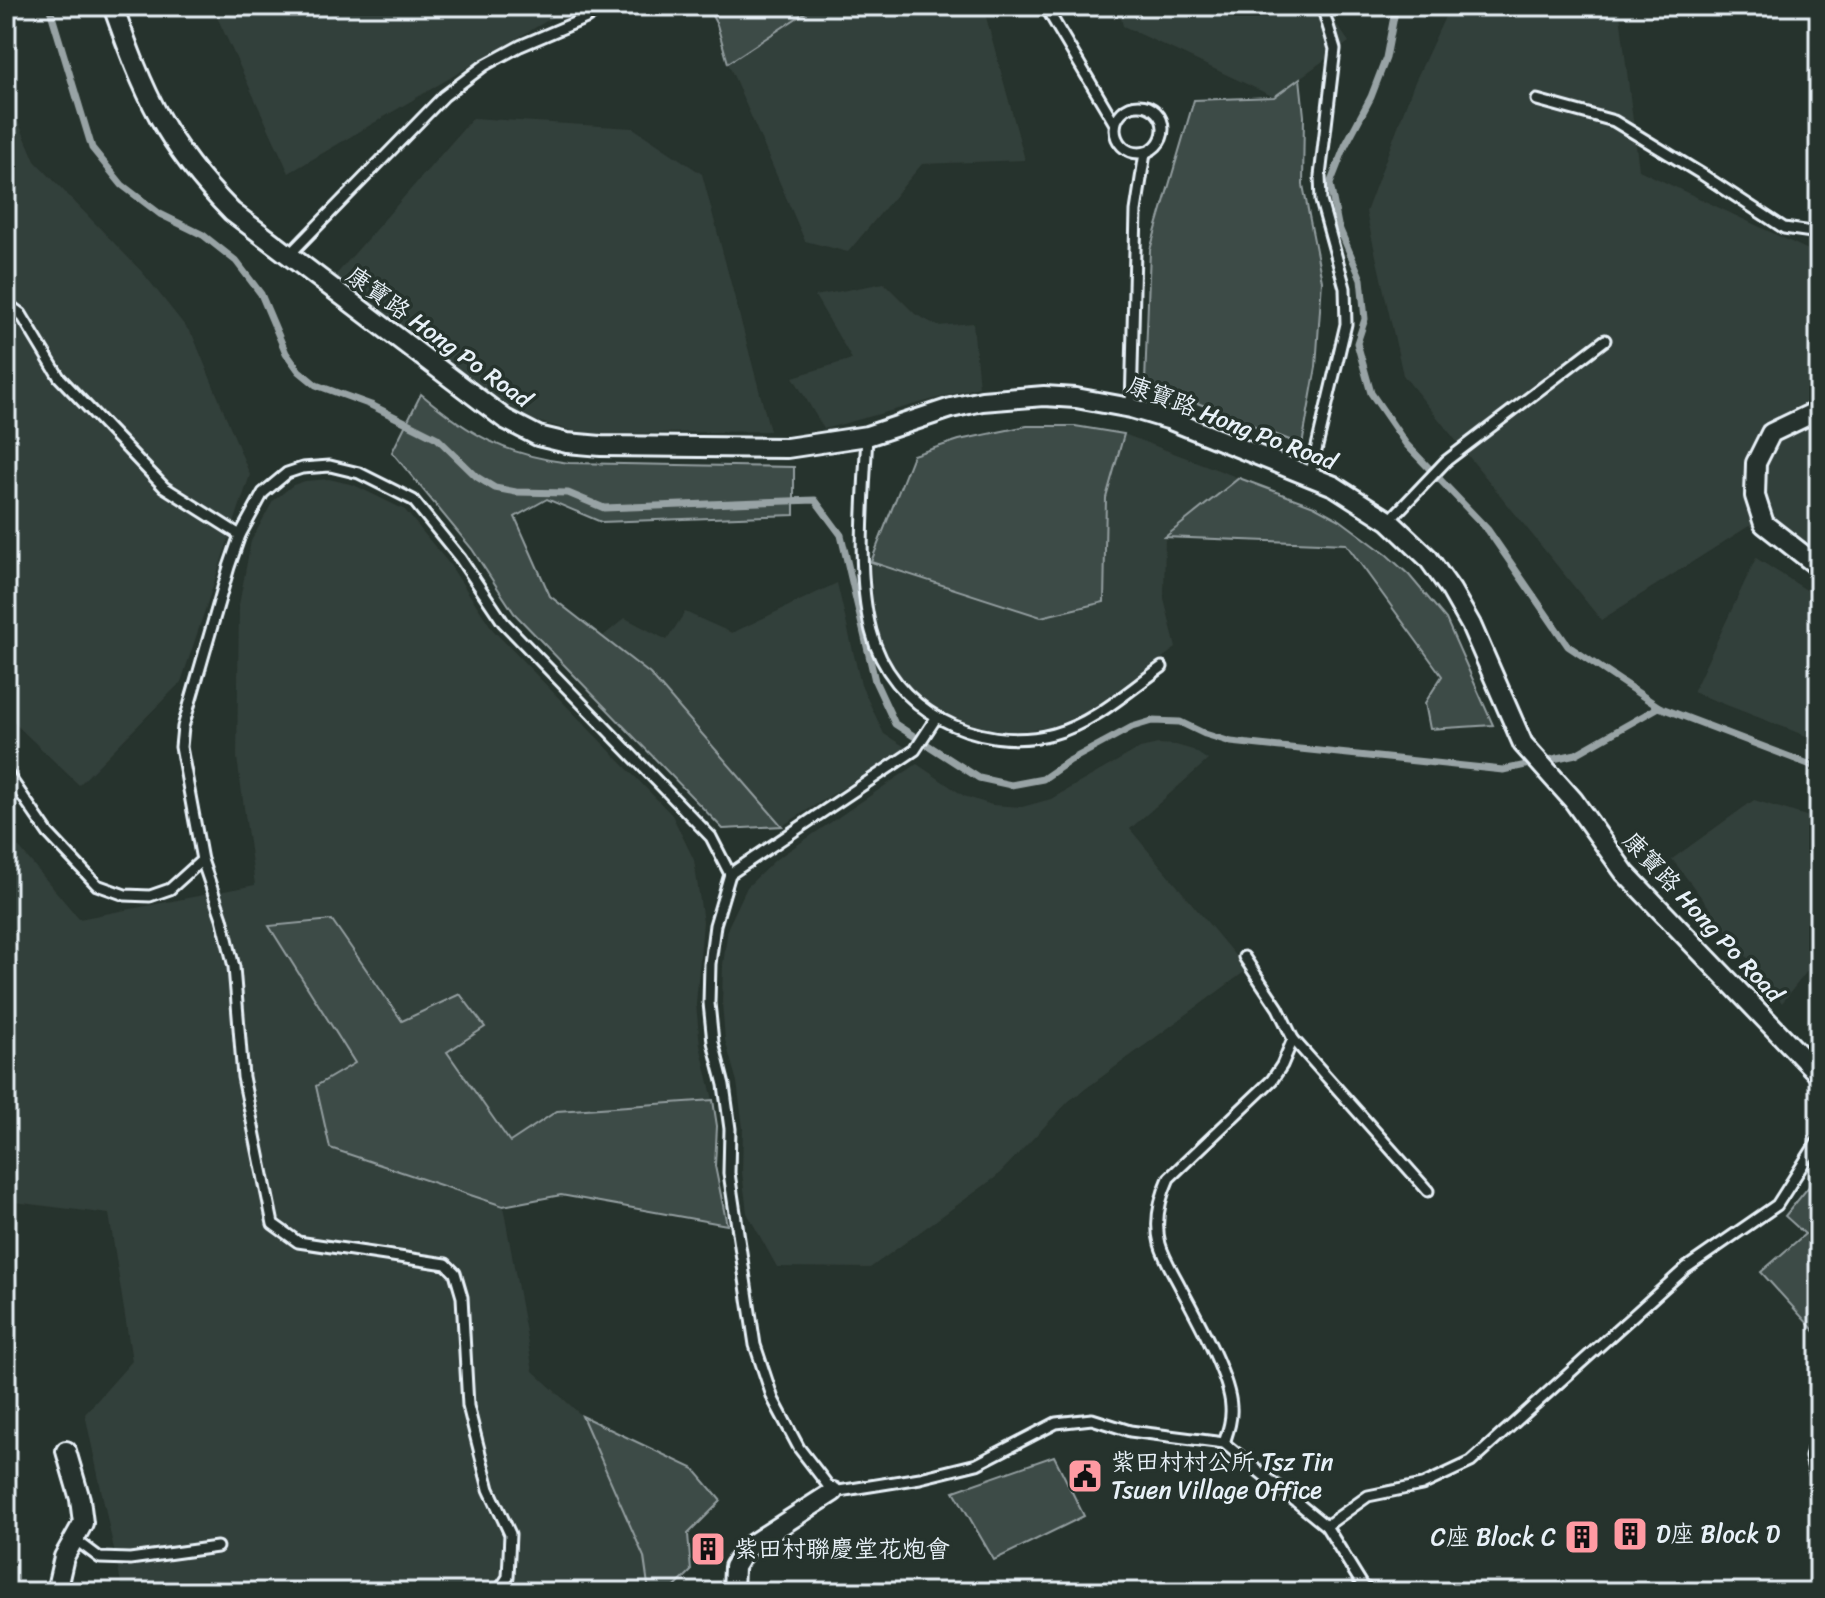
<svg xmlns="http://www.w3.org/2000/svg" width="1825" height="1598" font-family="Sriracha,'LXGW WenKai TC',sans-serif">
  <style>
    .built { fill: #333f3a }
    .green { fill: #3e4b47; stroke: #939ea0; stroke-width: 2 }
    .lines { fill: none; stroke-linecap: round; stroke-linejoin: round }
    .stream { stroke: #98a3a5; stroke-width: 7 }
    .service-casing { stroke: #e8f1f8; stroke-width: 15 }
    .minor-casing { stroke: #e8f1f8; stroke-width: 24 }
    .service { stroke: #26332d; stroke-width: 9 }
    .minor { stroke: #26332d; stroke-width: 18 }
    .labels { text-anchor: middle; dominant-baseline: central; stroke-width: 7; stroke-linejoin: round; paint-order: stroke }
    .street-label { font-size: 24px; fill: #e8f1f8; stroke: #26332d }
    .poi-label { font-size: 24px; fill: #e8f1f8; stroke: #26332d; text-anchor: start }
  </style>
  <rect width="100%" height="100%" fill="#26332d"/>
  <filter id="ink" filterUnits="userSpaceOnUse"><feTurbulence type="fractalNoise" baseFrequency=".0125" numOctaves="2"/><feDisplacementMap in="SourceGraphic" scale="16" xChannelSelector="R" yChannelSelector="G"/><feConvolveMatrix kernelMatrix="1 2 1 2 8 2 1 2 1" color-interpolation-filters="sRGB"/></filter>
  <g filter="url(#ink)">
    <g class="built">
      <path d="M 212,6 L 572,6 L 289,173 Z"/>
      <path d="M 815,6 L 983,6 L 1025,160 L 922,164 L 848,252 L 805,241 L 728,63 Z"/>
      <path d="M 1118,6 L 1324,6 L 1349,42 L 1274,97 L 1123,26 Z"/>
      <path d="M 1450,6 L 1619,6 L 1639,170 L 1819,255 L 1819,578 L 1749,526 L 1601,620 L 1403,375 L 1366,212 L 1413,86 Z"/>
      <path d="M 6,93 L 35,161 L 143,273 L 193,336 L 250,475 L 181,682 L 79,785 L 6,715 Z"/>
      <path d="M 473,118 L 633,128 L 702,174 L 770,431 L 606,434 L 581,433 L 532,420 L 488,397 L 334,277 Z"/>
      <path d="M 884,283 L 915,314 L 938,326 L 973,323 L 979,387 L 824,429 L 793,377 L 852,359 L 815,296 Z"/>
      <path d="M 1124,434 L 1239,478 L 1165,537 L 1164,598 L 1176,648 L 1087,712 L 1051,727 L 1013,732 L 975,727 L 940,711 L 919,696 L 901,677 L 887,655 L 878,631 L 873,604 L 871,562 L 1041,617 L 1104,601 L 1106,498 Z"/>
      <path d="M 329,479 L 354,485 L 405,510 L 450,565 L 493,630 L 672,815 L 694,860 L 703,922 L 696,1004 L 700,1045 L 713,1100 L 717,1126 L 715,1166 L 727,1225 L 561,1195 L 503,1206 L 533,1371 L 582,1416 L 644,1557 L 649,1592 L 123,1592 L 85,1414 L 132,1361 L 109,1214 L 6,1201 L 6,832 L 79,919 L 255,885 L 237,758 L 239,605 L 251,541 L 273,501 L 293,485 L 305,481 Z"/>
      <path d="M 1756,558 L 1819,598 L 1819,741 L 1693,692 Z"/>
      <path d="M 837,583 L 861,685 L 884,734 L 907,748 L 782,826 L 650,675 L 602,637 L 625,618 L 667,640 L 685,612 L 732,633 Z"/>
      <path d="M 1158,744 L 1176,745 L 1193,750 L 1208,760 L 1130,829 L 1247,970 L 1069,1101 L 996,1177 L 870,1268 L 777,1267 L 747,1213 L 742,1172 L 743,1128 L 737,1082 L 725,1040 L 722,1003 L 723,965 L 728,927 L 747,887 L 775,860 L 917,764 L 964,796 L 992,805 L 1022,807 L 1051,799 L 1140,748 Z"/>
      <path d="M 1754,800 L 1819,820 L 1819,956 L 1782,1003 L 1672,859 Z"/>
    </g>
    <g class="green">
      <path d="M 707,6 L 815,6 L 728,63 L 717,25 Z"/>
      <path d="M 1300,78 L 1304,116 L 1303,185 L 1322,281 L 1316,367 L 1302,445 L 1145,382 L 1150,250 L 1194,100 L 1274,97 Z"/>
      <path d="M 421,394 C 470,435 505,455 569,463 L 794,467 L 794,515 L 601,522 L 547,499 L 515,517 L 550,596 L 650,674 L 782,826 L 723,829 L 514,613 L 472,549 L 392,452 Z"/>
      <path d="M 1027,426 L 1075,426 L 1124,434 L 1106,498 L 1104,602 L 1041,617 L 871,562 L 913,455 L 959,440 Z"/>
      <path d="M 1239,478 L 1314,506 L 1340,520 L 1387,555 L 1409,575 L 1446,619 L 1493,725 L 1430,729 L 1425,703 L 1442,676 L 1346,544 L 1165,537 Z"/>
      <path d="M 332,920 L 402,1021 L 460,994 L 485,1027 L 447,1052 L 510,1142 L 557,1111 L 713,1100 L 717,1126 L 715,1166 L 727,1225 L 561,1195 L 503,1206 L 330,1148 L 316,1086 L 355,1063 L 269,926 Z"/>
      <path d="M 1819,1174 L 1819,1336 L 1761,1272 L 1805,1234 L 1785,1216 Z"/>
      <path d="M 582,1416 L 694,1469 L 721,1501 L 688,1534 L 691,1571 L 670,1592 L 649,1592 L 644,1557 Z"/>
      <path d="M 1054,1456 L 1084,1516 L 994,1560 L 954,1491 Z"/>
    </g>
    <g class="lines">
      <g class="stream">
        <path d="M 49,6 L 92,148 L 122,185 L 160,214 L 203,235 L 236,261 L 261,294 L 286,353 L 299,371 L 316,385 L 371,405 L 437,438 L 477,477 L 495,488 L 516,492 L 568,493 L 604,508 L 815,500 L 841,535 L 875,681 L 895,724 L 979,778 L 1011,785 L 1043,779 L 1069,761 L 1132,727 L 1152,721 L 1180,722 L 1205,734 L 1231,742 L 1503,770 L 1576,754 L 1659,707 L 1819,768"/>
        <path d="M 1396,6 L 1386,58 L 1371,97 L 1345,146 L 1330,184 L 1338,225 L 1361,279 L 1365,319 L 1357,343 L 1371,393 L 1406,444 L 1488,530 L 1568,646 L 1659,707"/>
      </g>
      <defs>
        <g id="service">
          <path d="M 1045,6 L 1115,124"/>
          <path d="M 1537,100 L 1614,121 L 1703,175 L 1784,228 L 1819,233"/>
          <circle cx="1139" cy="129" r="24"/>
          <path d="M 288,256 L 444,96 L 485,65 L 520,46 L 586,18 L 603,6"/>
          <path d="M 6,303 L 21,314 L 59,377 L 164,487 L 240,535"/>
          <path d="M 1131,408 L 1136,211 L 1145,153"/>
          <path d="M 867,436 C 864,496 856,573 871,631 C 890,709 978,754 1053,734 C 1094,723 1128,691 1162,667"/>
          <path d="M 1310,476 L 1346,324 L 1345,288 L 1321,201 L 1320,176 L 1335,49 L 1322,6"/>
          <path d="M 1389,521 L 1446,461 L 1605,340"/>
          <path d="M 936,718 L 915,750 L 730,874 L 715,925 L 710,964 L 709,1003 L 713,1042 L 724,1085 L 730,1129 L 729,1173 L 755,1345 L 773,1399 L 799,1448 L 833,1492 L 920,1478 L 977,1464 L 1056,1423 L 1092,1419 L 1130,1431 L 1224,1443 L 1326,1526 L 1363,1586 L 1371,1592"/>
          <path d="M 6,772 L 48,833 L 97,885 L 125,895 L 150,896 L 170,889 L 202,860"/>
          <path d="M 1293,1039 L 1428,1191"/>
          <path d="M 1819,1424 L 1811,1457 L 1819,1491"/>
          <path d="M 1224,1443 C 1228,1431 1232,1420 1231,1407 C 1230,1377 1196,1316 1181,1288 C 1174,1274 1164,1259 1160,1244 C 1154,1221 1160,1198 1169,1178 L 1272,1080 L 1282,1065 L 1293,1039 L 1278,1008 L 1244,957"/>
          <path d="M 1326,1526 L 1368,1496 L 1422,1485 L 1471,1462 L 1686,1268 L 1777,1205 L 1819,1139"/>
          <path d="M 76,1540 L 100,1558 L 130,1559 L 217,1547"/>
          <path d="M 498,1592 L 508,1577 L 510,1534 L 489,1489 L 468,1406 L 462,1297 L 455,1273 L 446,1264 L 298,1242 L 273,1224 L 243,1077 L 234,967 L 222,918 L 202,860 L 181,747 L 183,727 L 229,567 L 240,535 L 263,493 L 287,473 L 302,468 L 330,466 L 359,473 L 413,500 L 460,558 L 503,622 L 711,837 L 730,874"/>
        </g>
        <g id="minor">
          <path d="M 113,6 C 144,94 165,144 232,212 L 505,419 L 538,436 L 567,443 L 601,446 L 787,448 L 867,436 L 951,408 L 982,401 L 1044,396 L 1076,398 L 1131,408 L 1168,419 L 1334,486 L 1389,521 L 1428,558 L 1451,590 L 1471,625 L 1523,744 L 1573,800 L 1625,873 L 1819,1075"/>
          <path d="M 1819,410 L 1771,433 L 1756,463 L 1755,496 L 1764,524 L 1819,567"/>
          <path d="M 56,1592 L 64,1557 L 83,1523 L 80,1499 L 66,1451"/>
          <path d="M 733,1592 L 734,1567 L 746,1548 L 833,1492"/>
        </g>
      </defs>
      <use href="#service" class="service-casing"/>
      <use href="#minor" class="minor-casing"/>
      <use href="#service" class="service"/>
      <use href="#minor" class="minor"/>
    </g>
  </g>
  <defs>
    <symbol id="civic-square" viewBox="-11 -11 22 22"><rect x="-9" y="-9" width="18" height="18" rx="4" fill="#ff9aa2" stroke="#26332d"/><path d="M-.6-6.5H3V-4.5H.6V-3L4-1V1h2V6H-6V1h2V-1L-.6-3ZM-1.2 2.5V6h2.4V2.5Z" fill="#111"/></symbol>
    <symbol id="building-square" viewBox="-11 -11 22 22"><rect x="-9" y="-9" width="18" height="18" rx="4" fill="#ff9aa2" stroke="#26332d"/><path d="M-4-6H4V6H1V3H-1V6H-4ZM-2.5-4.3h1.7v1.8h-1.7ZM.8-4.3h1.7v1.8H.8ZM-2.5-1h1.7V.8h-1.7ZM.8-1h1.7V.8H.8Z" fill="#111"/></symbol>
  </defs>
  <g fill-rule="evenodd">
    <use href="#civic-square" x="1065" y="1456" width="40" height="40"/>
    <use href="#building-square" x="1610" y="1514" width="40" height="40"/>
    <use href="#building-square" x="1562" y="1517" width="40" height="40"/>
    <use href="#building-square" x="688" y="1529" width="40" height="40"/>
  </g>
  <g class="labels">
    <g class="street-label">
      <text transform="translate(439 337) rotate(36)">康寶路 Hong Po Road</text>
      <text transform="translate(1232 423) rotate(21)">康寶路 Hong Po Road</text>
      <text transform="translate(1703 917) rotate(47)">康寶路 Hong Po Road</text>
    </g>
    <g class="poi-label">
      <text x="1111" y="1462">紫田村村公所 Tsz Tin<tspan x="1111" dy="28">Tsuen Village Office</tspan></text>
      <text x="1656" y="1534">D座 Block D</text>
      <text x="1556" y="1537" text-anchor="end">C座 Block C</text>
      <text x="734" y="1549">紫田村聯慶堂花炮會</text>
    </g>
  </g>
  <rect width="1825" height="1598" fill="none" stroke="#26332d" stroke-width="32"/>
  <rect x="16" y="16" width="1793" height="1566" fill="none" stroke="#e8f1f8" stroke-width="3" filter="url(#ink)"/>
</svg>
